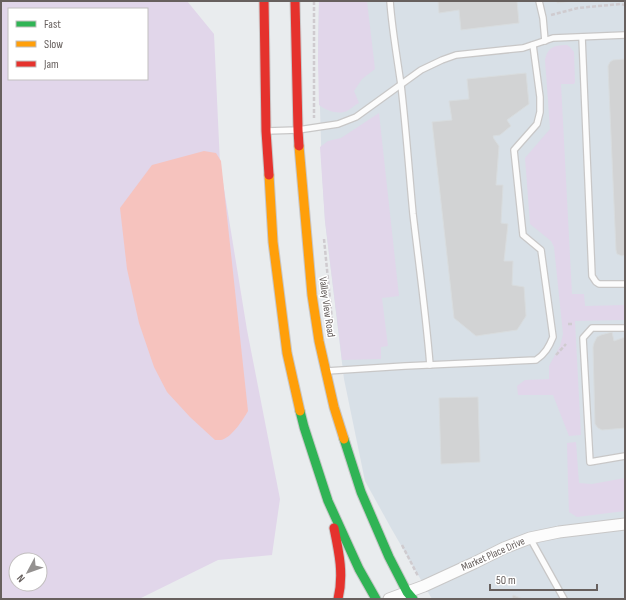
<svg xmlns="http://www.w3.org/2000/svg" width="626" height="600" font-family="'Sofia Sans Condensed',sans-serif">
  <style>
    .commercial { fill: #d8e0e7 }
    .green { fill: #e1d6ea; fill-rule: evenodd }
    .water { fill: #f6c3be }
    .building { fill: #d2d3d4; stroke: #d8dcde }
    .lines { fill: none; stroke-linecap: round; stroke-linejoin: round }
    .lane-casing { stroke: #c8c7c7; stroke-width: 8 }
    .street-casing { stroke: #c8c7c7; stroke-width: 13 }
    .fast-casing { stroke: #c8c7c8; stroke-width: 11 }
    .slow-casing { stroke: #c8c7c8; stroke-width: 11 }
    .jam-casing { stroke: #c8c7c8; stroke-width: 11 }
    .path { stroke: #cfcbcf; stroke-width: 2.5; stroke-dasharray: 4 2; stroke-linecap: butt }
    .lane { stroke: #fcfcfc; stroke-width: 5.5 }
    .street { stroke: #fcfcfc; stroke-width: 11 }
    .fast { stroke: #30b455; stroke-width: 9 }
    .slow { stroke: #ff9f0a; stroke-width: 9 }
    .jam { stroke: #e5322d; stroke-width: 9 }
    .labels { text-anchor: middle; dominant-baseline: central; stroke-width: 3; stroke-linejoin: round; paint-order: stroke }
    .street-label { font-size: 11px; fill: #67605e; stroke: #fff }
  </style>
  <rect width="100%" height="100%" fill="#e9ecee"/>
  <path class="commercial" d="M 319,1 L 625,1 L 625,599 L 432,599 L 391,528 L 365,481 L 344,379 L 325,221 L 322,173 L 318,43 Z"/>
  <g class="green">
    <path d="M 1,1 L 187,1 L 214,34 L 220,164 L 247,330 L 280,499 L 272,555 L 218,560 L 139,599 L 1,599 ZM 9,9 L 147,9 L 147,79 L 9,79 ZM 16,560 L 40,560 L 40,584 L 16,584 Z"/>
    <path d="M 319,1 L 367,1 L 375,69 L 362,79 L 354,91 L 359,103 C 354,105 349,111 344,112 C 335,114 326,110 319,105 L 318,60 Z"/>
    <path d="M 564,45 L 567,45 L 570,47 L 574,52 L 575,82 L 574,84 L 561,84 L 572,294 L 584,294 L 585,306 L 625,305 L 625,320 L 575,321 L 581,435 L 569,436 L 553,395 L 518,395 L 517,386 L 525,380 L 549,379 L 549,366 L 560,346 L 563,334 L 554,247 L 551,241 L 530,224 L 525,158 L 550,129 L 545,60 C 548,48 552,46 564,45 Z"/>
    <path d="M 379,113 L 399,296 L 382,298 L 388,346 L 381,347 L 381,359 L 342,360 L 325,221 L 320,147 L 328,141 L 341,138 Z"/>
    <path d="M 576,442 L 579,483 L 592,484 L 625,478 L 625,511 L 577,517 L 569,512 L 568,484 L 567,443 Z"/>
  </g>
  <path class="water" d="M 204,151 L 216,153 L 221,161 L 248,411 C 243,420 231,438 221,440 C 219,440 217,440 215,440 L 190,417 L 167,392 L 154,367 L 139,323 L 127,269 L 120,208 L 152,165 Z"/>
  <g class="building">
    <path d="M 438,1 L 517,1 L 519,23 L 461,30 L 459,10 L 439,13 Z"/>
    <path d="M 557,1 L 572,1 L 557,3 Z"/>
    <path d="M 625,59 L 625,255 L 622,256 L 617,254 L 616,250 L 608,66 L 610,62 L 613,60 Z"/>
    <path d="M 526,73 L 529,104 L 507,120 L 511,126 L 500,135 L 493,136 L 494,139 L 499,146 L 496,185 L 503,185 L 501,223 L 508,224 L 504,261 L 513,261 L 512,285 L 524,287 L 526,316 L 517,330 L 476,336 L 454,318 L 432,122 L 452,120 L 449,101 L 469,99 L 467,79 Z"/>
    <path d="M 612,332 L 614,341 L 625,337 L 625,428 L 602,430 L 598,428 L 595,424 L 593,347 L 594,343 L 597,337 L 601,335 Z"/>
    <path d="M 478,397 L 480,462 L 441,464 L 439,398 Z"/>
    <path d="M 513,595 L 523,599 L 512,599 Z"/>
  </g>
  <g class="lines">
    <defs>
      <g id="lane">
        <path d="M 390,1 C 392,29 397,57 401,85 C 406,128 409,171 413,214 C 419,265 426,315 430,365"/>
        <path d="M 539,1 L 543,18 L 545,41"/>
        <path d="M 582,37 L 592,276 L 596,282 L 599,284 L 625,284"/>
        <path d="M 267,131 L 298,130 L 338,124 L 356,117 L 421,70 L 442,60 L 456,55 L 523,48 L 553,38 L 625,35"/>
        <path d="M 625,328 L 592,328 L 583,338 L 590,462 L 625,456"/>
        <path d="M 327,371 L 405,366 L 536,360 C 545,354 549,347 553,337 L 541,250 L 523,235 L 514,150 L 537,124 L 540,112 L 540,97 L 533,45"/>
        <path d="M 530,538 L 564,599"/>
      </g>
      <path id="street" d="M 389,599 L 424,586 L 474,563 L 504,548 L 530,538 L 559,532 L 625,524"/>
      <g id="fast">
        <path d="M 300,411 L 304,427 L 328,501 L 359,569 L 376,599"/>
        <path d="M 344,439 L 361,492 L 389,557 L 407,592 L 413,599"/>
      </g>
      <g id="slow">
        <path d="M 299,146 L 312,295 L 319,341 L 334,407 L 344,439"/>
        <path d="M 269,175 L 273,242 L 287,353 L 300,411"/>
      </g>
      <g id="jam">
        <path d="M 264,1 L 266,131 L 269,175"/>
        <path d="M 295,1 L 298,130 L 299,146"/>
        <path d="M 334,528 C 339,552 344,575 338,599"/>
      </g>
    </defs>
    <use href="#lane" class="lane-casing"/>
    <use href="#street" class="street-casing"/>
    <use href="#fast" class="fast-casing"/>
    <use href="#slow" class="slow-casing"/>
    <use href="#jam" class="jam-casing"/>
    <g class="path">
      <path d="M 314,1 L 314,118"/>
      <path d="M 551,15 L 578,8 L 620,4 L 625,5"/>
      <path d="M 324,239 L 332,320"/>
      <path d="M 568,324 L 574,324"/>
      <path d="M 556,355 L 566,344"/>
      <path d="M 402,545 L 418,576"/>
    </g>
    <use href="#lane" class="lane"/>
    <use href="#street" class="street"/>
    <use href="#fast" class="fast"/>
    <use href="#slow" class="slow"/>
    <use href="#jam" class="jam"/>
  </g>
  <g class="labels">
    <g class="street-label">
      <text transform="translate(327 307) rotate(82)">Valley View Road</text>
      <text transform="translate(493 554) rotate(-24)">Market Place Drive</text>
    </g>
  </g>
  <rect width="626" height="600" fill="none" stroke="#67605e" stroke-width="4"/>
  <rect x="8" y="8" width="140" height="72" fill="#ffffff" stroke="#c2bfbf"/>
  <rect x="16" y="21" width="20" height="6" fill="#30b455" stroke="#c2bfbf"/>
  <text x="44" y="28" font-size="12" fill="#67605e">Fast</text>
  <rect x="16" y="41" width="20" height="6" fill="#ff9f0a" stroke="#c2bfbf"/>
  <text x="44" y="48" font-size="12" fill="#67605e">Slow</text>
  <rect x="16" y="61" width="20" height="6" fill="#e5322d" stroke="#c2bfbf"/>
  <text x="44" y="68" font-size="12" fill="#67605e">Jam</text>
  <g transform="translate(28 572) rotate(229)"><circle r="19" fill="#ffffff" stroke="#c2bfbf"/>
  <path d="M0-3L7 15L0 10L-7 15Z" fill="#949190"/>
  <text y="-6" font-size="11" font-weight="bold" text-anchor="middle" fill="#67605e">N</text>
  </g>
  <path d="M490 584v6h107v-6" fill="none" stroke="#67605e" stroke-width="2"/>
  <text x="496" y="584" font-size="12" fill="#67605e" stroke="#ffffff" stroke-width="3" paint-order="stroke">50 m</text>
</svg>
